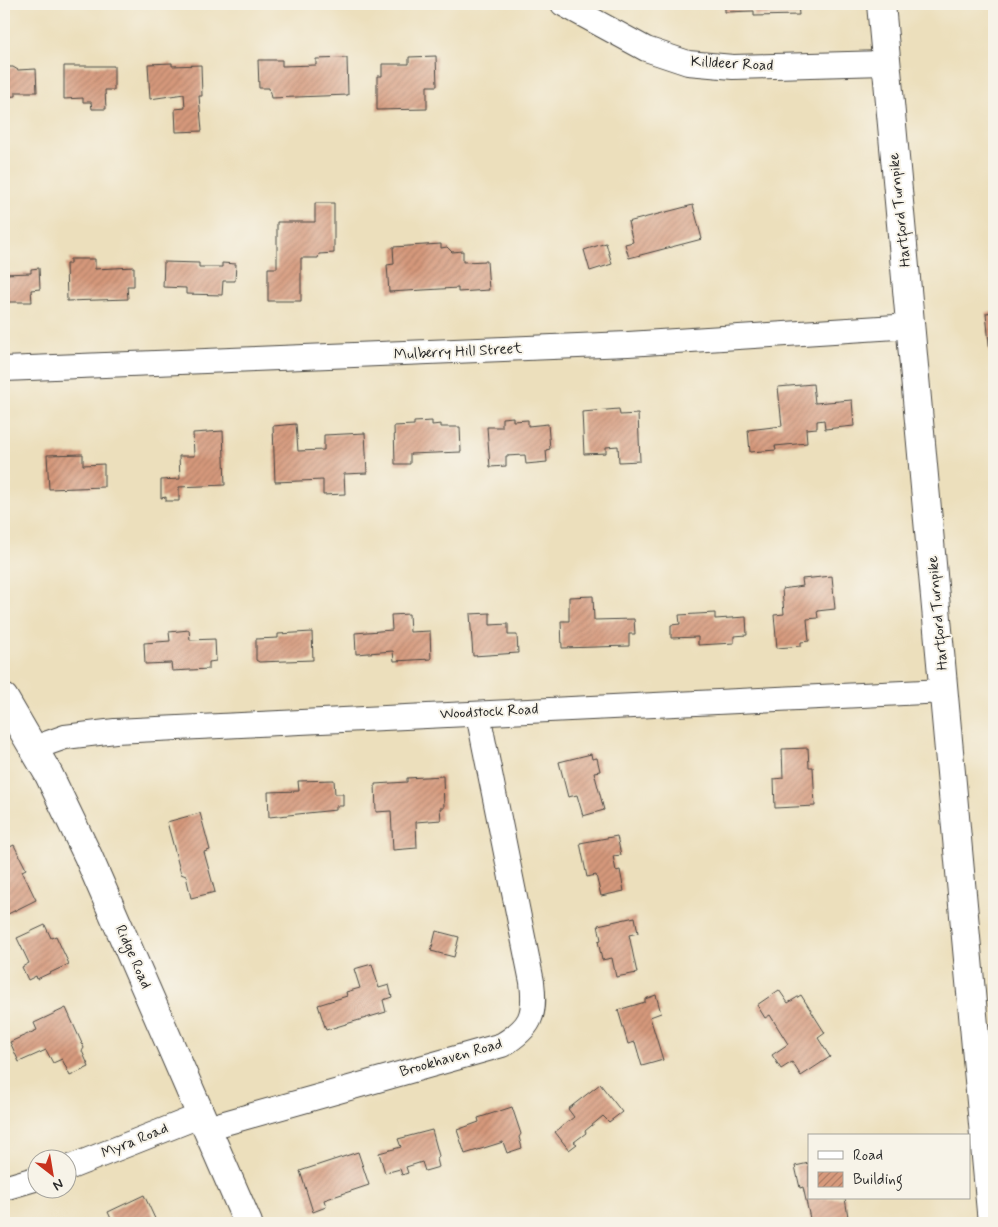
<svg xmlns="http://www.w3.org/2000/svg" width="998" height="1227" font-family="Mynerve,sans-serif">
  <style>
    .building { fill: url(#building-hatch) }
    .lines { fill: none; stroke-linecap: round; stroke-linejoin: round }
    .minor-casing { stroke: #484641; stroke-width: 26 }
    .major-casing { stroke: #484641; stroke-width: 30 }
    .minor { stroke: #fff; stroke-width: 24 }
    .major { stroke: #fff; stroke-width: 28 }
    .labels { text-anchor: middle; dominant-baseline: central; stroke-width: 4; stroke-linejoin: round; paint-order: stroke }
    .street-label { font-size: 15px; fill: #2b2b2b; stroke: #f7f3e8 }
  </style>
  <defs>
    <pattern id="building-hatch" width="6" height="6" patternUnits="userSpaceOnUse" patternTransform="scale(1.25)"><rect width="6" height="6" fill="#d6997c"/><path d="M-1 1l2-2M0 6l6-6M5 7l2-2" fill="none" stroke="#ae7d66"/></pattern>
  </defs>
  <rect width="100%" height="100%" fill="#f7f3e8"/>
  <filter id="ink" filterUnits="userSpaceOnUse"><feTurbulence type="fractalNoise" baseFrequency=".02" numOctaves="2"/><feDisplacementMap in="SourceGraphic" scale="10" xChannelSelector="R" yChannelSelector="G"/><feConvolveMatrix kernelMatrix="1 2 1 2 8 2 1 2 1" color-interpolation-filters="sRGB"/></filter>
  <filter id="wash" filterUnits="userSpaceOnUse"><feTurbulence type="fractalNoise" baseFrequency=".0096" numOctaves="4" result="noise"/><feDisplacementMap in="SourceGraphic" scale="20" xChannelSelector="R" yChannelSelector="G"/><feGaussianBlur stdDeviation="1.12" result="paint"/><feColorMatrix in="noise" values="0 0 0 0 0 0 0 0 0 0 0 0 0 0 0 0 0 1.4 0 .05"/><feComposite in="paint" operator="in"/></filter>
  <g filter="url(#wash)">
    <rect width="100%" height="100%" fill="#ecdfbc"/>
    <g id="blocks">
      <g class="building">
        <path d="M 725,4 L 798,4 L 799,15 L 754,16 L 754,11 L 725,12 Z"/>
        <path d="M 436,56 L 437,86 L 427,86 L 427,109 L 377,110 L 377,76 L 382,76 L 382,64 L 409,64 L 409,57 Z"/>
        <path d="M 347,58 L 348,95 L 271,98 L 269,88 L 259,88 L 258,60 L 282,60 L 282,66 L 316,65 L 316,59 Z"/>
        <path d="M 172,63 L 172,66 L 201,65 L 202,96 L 199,96 L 202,131 L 176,132 L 175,109 L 185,108 L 184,94 L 150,99 L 148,64 Z"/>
        <path d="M 64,66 L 114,66 L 114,90 L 105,90 L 106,109 L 92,109 L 91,102 L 83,102 L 83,98 L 64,99 Z"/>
        <path d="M 4,67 L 13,67 L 18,70 L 36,69 L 37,92 L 16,92 L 16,96 L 4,97 Z"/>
        <path d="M 315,203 L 334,203 L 334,253 L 319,254 L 318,258 L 301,258 L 301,301 L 268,301 L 268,268 L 277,268 L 277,222 L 315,222 Z"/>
        <path d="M 693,205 L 702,239 L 629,258 L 625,244 L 633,242 L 628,222 Z"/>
        <path d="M 606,243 L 612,264 L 590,271 L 584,250 Z"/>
        <path d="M 441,244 L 441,248 L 447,247 L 452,252 L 463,251 L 463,262 L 487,261 L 489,290 L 458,292 L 458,288 L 389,292 L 387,265 L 394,264 L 393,247 Z"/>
        <path d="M 70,259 L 95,259 L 95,269 L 134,267 L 134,286 L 127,286 L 128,299 L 67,301 L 66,264 L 70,264 Z"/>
        <path d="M 164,262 L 199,263 L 199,267 L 222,267 L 222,263 L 236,264 L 235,281 L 223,281 L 222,295 L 186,294 L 186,288 L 163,287 Z"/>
        <path d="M 39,268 L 40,289 L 31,290 L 32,302 L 4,302 L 4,274 L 31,273 L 31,269 Z"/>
        <path d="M 994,312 L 994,384 L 993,384 L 986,313 Z"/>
        <path d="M 813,384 L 815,403 L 852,400 L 854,426 L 825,429 L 824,420 L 817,421 L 817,428 L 806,429 L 807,443 L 775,446 L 776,450 L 750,452 L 748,430 L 782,426 L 778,387 Z"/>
        <path d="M 619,409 L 620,415 L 638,414 L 640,461 L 619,462 L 618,446 L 606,447 L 606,453 L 584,454 L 582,412 Z"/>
        <path d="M 513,417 L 513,421 L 528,420 L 528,426 L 548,424 L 550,449 L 546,450 L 547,462 L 526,464 L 525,455 L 506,456 L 506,466 L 490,467 L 487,427 L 502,427 L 502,418 Z"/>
        <path d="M 432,421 L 432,425 L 441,424 L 441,427 L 460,427 L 461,452 L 410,454 L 410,464 L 395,464 L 394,426 L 414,425 L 414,422 Z"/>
        <path d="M 296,424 L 298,451 L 324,450 L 324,435 L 365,433 L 367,473 L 344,474 L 345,494 L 323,495 L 323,480 L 275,482 L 273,426 Z"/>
        <path d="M 223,431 L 225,485 L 179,487 L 179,501 L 166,501 L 166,497 L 161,498 L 161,480 L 180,479 L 179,456 L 194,456 L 193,433 Z"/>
        <path d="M 83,454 L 83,465 L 104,464 L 104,487 L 49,489 L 47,455 Z"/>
        <path d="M 832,576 L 835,609 L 817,611 L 818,618 L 807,619 L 809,641 L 801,642 L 801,646 L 777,648 L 774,615 L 784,614 L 782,589 L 803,586 L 802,579 Z"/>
        <path d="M 593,596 L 594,620 L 634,619 L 635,634 L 629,634 L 629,646 L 562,648 L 561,621 L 569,621 L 569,597 Z"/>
        <path d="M 490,613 L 490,625 L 508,624 L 508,635 L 517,635 L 518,653 L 473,656 L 470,614 Z"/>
        <path d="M 715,613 L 715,619 L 746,617 L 747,635 L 734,636 L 734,643 L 698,645 L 698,637 L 671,638 L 671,625 L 680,624 L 679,615 Z"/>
        <path d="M 409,614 L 410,632 L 430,631 L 431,659 L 394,661 L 393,651 L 356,654 L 355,633 L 392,630 L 391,615 Z"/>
        <path d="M 189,630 L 190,640 L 215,639 L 216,661 L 209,662 L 209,669 L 172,671 L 171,663 L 145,664 L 144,643 L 170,641 L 169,632 Z"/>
        <path d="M 312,632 L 313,660 L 259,662 L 256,660 L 256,639 L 278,638 L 278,634 Z"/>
        <path d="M 808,748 L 809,767 L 813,767 L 815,806 L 775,808 L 774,779 L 783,778 L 782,749 Z"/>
        <path d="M 591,754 L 592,759 L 597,758 L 600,771 L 594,772 L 604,810 L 583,816 L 577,795 L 568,797 L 559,762 Z"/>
        <path d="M 443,776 L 444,808 L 440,808 L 441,820 L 416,822 L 417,848 L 393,850 L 391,811 L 376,812 L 375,784 L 407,782 L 407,778 Z"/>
        <path d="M 334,780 L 335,794 L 343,794 L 343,806 L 336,806 L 336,810 L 269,817 L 268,792 L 299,791 L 298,781 Z"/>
        <path d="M 200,813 L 210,850 L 204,852 L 215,892 L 191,898 L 186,876 L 181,874 L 167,822 Z"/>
        <path d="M 617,836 L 621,855 L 613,856 L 616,871 L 620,870 L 624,891 L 601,896 L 596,875 L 587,877 L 580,843 Z"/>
        <path d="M 14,845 L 26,869 L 22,871 L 36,900 L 8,914 L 6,911 L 4,912 L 4,850 Z"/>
        <path d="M 635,917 L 638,933 L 629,935 L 637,973 L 616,977 L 612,958 L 602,960 L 598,941 L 601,940 L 598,925 Z"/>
        <path d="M 45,925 L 51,938 L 56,936 L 69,964 L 37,979 L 36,976 L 28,980 L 22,967 L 29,963 L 17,938 Z"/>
        <path d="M 436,931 L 459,937 L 454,957 L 431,951 Z"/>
        <path d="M 372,964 L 379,988 L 389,985 L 392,997 L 383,1000 L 386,1012 L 326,1030 L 318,1005 L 347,996 L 346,992 L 360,988 L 354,969 Z"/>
        <path d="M 779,990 L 788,1003 L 801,995 L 825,1033 L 818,1038 L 830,1057 L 801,1076 L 792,1062 L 781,1069 L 772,1055 L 788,1044 L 770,1015 L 765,1018 L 757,1005 Z"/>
        <path d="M 656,995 L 661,1013 L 650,1017 L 663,1060 L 642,1066 L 635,1042 L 628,1044 L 618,1010 L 645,1002 L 645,999 Z"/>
        <path d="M 66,1008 L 84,1048 L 82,1051 L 89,1067 L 70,1076 L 62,1059 L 53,1063 L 46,1050 L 19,1062 L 10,1042 L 37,1030 L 34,1023 Z"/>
        <path d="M 600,1084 L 622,1112 L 609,1122 L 603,1116 L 585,1131 L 586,1133 L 574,1142 L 577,1144 L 569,1150 L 555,1132 L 574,1117 L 568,1109 Z"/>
        <path d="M 512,1107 L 521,1134 L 519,1137 L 522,1148 L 507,1153 L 503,1142 L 465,1154 L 457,1130 L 479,1122 L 478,1118 Z"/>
        <path d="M 432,1130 L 439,1156 L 437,1159 L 439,1167 L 425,1171 L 422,1162 L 406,1167 L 408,1173 L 402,1175 L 400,1169 L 385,1173 L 379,1153 L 401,1147 L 398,1139 Z"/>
        <path d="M 358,1152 L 369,1185 L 324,1200 L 326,1207 L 313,1212 L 300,1171 Z"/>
        <path d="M 809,1163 L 809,1198 L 845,1198 L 848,1217 L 831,1220 L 832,1223 L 811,1223 L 803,1187 L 800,1188 L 795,1166 Z"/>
        <path d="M 144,1195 L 157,1223 L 113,1223 L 108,1212 Z"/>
      </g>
    </g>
  </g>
  <g filter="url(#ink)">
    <use href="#blocks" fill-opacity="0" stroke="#484641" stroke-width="1"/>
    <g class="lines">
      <defs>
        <g id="minor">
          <path d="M 563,4 L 646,49 L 688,63 L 733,67 L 885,63"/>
          <path d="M 4,369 L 628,344 L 912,326"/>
          <path d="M 34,748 L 65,737 L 115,731 L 945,691"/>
          <path d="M 207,1128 L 502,1045 C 531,1027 536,1016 532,982 L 478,714"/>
          <path d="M 68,1168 L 202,1115"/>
          <path d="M 4,1188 L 38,1178"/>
        </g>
        <g id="major">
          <path d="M 881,4 L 992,1223"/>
          <path d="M 4,698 L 49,775 L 88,856 L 248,1223"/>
        </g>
      </defs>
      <use href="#minor" class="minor-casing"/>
      <use href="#major" class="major-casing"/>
      <use href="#minor" class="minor"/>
      <use href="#major" class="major"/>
    </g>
  </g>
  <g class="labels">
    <g class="street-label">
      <text transform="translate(732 64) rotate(3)">Killdeer Road</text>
      <text transform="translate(900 210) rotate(-96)">Hartford Turnpike</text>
      <text transform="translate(458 352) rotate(-3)">Mulberry Hill Street</text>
      <text transform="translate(938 613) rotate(-95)">Hartford Turnpike</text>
      <text transform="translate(489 712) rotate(-3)">Woodstock Road</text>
      <text transform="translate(133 957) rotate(66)">Ridge Road</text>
      <text transform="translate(451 1058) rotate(-16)">Brookhaven Road</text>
      <text transform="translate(135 1141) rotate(-22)">Myra Road</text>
    </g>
  </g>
  <rect width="998" height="1227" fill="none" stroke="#f7f3e8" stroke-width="20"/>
  <rect x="808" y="1134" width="162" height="65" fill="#f7f3e8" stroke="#a5a39c"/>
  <rect x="818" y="1151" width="25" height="8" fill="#ffffff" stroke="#a5a39c"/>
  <text x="853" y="1160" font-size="15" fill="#2b2b2b">Road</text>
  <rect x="818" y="1172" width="25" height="15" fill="url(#building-hatch)" stroke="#a5a39c"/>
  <text x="853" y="1184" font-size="15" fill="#2b2b2b">Building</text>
  <g transform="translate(52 1174) rotate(149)"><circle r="24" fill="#f7f3e8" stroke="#a5a39c"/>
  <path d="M0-4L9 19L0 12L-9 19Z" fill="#c8321e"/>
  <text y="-8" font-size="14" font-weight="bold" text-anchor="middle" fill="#2b2b2b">N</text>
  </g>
</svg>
